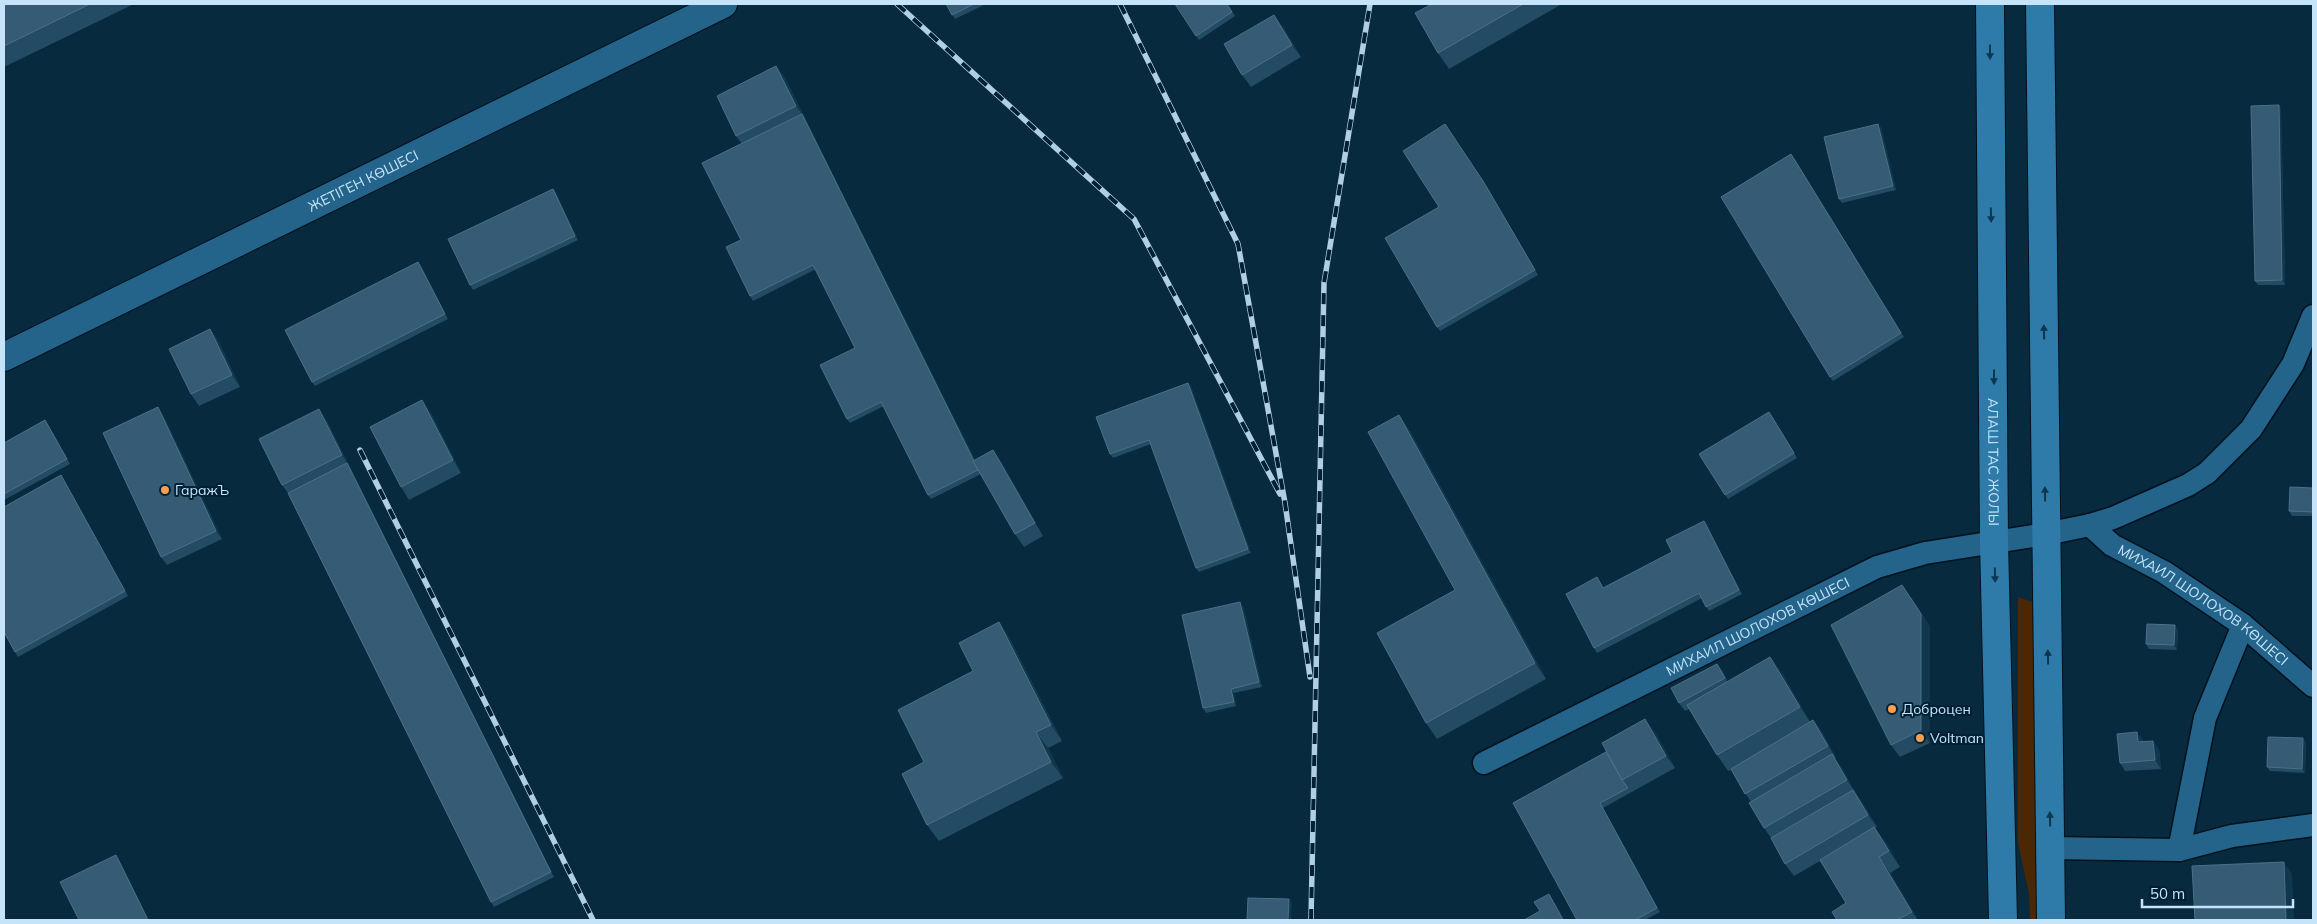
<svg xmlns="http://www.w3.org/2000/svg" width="2317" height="924" font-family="Mulish,sans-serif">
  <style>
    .green { fill: #4b2704 }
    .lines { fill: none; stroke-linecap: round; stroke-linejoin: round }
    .minor-casing { stroke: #01111d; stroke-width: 25 }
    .tertiary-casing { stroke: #01111d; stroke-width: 30 }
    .primary-casing { stroke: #01111d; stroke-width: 30 }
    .minor { stroke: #24648a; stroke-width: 22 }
    .tertiary { stroke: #24648a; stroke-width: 28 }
    .primary { stroke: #2e7ba9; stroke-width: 28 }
    .rail-casing { stroke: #b0cfe5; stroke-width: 5.5 }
    .rail { stroke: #002033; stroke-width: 4; stroke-dasharray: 11; stroke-linecap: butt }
    .wall { fill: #234b64 }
    .shaded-wall { fill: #11374e }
    .building { fill: #355c74; stroke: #4b7189 }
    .oneway { fill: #0c3750 }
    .poi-dot { fill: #fa9f4f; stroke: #002033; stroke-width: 2 }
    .labels { text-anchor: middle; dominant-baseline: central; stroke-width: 4; stroke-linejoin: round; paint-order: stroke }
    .street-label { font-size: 14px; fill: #c5e4fa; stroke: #002033 }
    .poi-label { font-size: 14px; fill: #c5e4fa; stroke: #002033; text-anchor: start }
  </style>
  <rect width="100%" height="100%" fill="#072a3e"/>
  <path class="green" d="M 2018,597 L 2033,602 L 2039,920 L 2030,920 L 2029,894 L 2018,843 Z"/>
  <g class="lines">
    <defs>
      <g id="minor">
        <path id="s1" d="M 2090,525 L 2112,545 L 2164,572 L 2243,625 L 2313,686"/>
        <path id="s2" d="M 1484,763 L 1877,567 L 1925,553 L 2046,534 L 2090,525 L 2113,518 L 2188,485 L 2207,473 L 2251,429 L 2293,364 L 2313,316"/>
        <path d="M 2050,848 L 2179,850 L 2232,836 L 2313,825"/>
        <path d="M 2179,850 L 2205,718 L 2243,625"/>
      </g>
      <g id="tertiary">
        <path id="s3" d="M 4,357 L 723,4"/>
      </g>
      <g id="primary">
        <path id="s4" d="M 1990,4 L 1994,542 L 2003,920"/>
        <path d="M 2040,4 L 2051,920"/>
      </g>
    </defs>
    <use href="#minor" class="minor-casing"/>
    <use href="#tertiary" class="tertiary-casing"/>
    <use href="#primary" class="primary-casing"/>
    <use href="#minor" class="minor"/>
    <use href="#tertiary" class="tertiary"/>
    <use href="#primary" class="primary"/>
    <defs>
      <g id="rail">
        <path d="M 897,4 L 1134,219 L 1280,494"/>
        <path d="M 1120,4 L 1238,244 L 1285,503 L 1310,677"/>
        <path d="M 360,450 L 593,920"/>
        <path d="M 1311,920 L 1324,283 L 1370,4"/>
      </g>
    </defs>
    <use href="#rail" class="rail-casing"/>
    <use href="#rail" class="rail"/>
  </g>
  <g class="wall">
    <path d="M 4,4 L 134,4 L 4,67 Z"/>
    <path d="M 946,4 L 986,4 L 955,19 Z"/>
    <path d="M 1175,4 L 1227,4 L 1235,16 L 1199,40 Z"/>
    <path d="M 1432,4 L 1562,4 L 1449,69 L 1438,53 Z"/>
    <path d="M 1283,27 L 1301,57 L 1251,87 L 1242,75 Z"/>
    <path d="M 776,66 L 785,78 L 975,460 L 993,450 L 1002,463 L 1043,536 L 1024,547 L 1015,534 L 981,474 L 931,499 L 928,495 L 884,406 L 850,423 L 847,419 L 855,348 L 816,269 L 753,301 L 750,296 L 741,240 L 742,144 L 736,136 Z"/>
    <path d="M 2279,105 L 2281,110 L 2285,285 L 2258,285 L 2255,281 Z"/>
    <path d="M 1878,124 L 1881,128 L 1896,190 L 1842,203 L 1839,199 Z"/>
    <path d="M 1794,158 L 1904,337 L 1833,381 L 1830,377 Z"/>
    <path d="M 1486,185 L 1538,275 L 1440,331 L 1437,327 Z"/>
    <path d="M 553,189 L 556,193 L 578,240 L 473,290 L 470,285 Z"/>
    <path d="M 421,266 L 448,319 L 315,386 L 312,382 Z"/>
    <path d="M 210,329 L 219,342 L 240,387 L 199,406 L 191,394 Z"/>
    <path d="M 1188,383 L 1191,387 L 1251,553 L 1199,572 L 1196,568 L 1151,444 L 1113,458 L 1110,454 Z"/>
    <path d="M 431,413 L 461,473 L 409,500 L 401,487 Z"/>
    <path d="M 163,415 L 222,539 L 167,565 L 161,557 Z"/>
    <path d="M 1399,415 L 1410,431 L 1546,679 L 1437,739 L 1426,723 L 1455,590 Z"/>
    <path d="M 1772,416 L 1797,458 L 1728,499 L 1699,454 Z"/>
    <path d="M 45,420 L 70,464 L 4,500 L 4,443 Z"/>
    <path d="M 327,421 L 554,877 L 494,907 L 491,902 L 288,493 L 282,485 Z"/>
    <path d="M 61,475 L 128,596 L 18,657 L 15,652 Z"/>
    <path d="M 2313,488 L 2313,516 L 2292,516 L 2289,511 Z"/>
    <path d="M 1707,525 L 1742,594 L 1709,611 L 1702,598 L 1597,653 L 1594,648 L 1600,581 L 1603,588 L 1672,552 Z"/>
    <path d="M 1911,597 L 1930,627 L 1930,743 L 1900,757 L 1891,745 Z"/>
    <path d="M 1243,606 L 1262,687 L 1234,693 L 1236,706 L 1206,713 L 1203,708 Z"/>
    <path d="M 999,622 L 1010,639 L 1062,741 L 1048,748 L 1063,778 L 939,841 L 927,825 L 973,671 Z"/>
    <path d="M 2178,629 L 2177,650 L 2149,649 L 2146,644 Z"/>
    <path d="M 1717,664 L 1723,672 L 1728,682 L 1782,673 L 1810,722 L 1813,720 L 1822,732 L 1836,758 L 1835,759 L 1841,767 L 1855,792 L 1862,802 L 1877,827 L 1875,828 L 1886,843 L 1900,867 L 1890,873 L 1918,920 L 1837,920 L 1846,903 L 1820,861 L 1794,876 L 1785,864 L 1771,838 L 1764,828 L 1751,802 L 1731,770 L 1728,771 L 1717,755 L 1689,709 L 1685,711 L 1679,703 Z"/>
    <path d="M 1654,731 L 1675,768 L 1603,808 L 1660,912 L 1645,920 L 1577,920 L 1513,803 Z"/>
    <path d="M 2143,740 L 2143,742 L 2159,749 L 2161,769 L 2125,771 L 2120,763 Z"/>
    <path d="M 2306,742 L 2305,773 L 2270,771 L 2267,767 Z"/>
  </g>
  <g class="shaded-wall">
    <path d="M 1274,15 L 1283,27 L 1301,57 L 1292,45 Z"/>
    <path d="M 776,66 L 785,78 L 982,474 L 979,470 L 802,114 L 796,106 Z"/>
    <path d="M 2279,105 L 2281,110 L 2285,285 L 2282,280 Z"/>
    <path d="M 1878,124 L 1881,128 L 1896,190 L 1893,186 Z"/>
    <path d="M 553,189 L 556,193 L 578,240 L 575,236 Z"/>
    <path d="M 418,262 L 421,266 L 448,319 L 445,314 Z"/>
    <path d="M 210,329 L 219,342 L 240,387 L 232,375 Z"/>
    <path d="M 1188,383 L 1191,387 L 1251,553 L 1248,549 Z"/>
    <path d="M 422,400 L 431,413 L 461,473 L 453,460 Z"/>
    <path d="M 158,407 L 163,415 L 222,539 L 216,531 Z"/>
    <path d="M 319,409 L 327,421 L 554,877 L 551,872 L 347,463 L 342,455 Z"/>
    <path d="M 1399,415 L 1410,431 L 1546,679 L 1535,663 Z"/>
    <path d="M 45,420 L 48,424 L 70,464 L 67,459 Z"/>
    <path d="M 993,450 L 1002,463 L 1043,536 L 1035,523 Z"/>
    <path d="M 61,475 L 64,480 L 128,596 L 125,591 Z"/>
    <path d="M 1704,521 L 1707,525 L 1742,594 L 1739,590 Z"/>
    <path d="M 1902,585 L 1930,627 L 1930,743 L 1921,730 Z"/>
    <path d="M 1240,602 L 1243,606 L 1262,687 L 1259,682 Z"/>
    <path d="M 999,622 L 1010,639 L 1062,741 L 1051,725 Z"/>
    <path d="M 2175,625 L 2178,629 L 2177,650 L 2174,645 Z"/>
    <path d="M 1770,657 L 1782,673 L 1811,723 L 1800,707 Z"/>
    <path d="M 1717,664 L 1723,672 L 1730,687 L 1725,678 Z"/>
    <path d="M 1231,689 L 1234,693 L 1236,706 L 1234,702 Z"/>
    <path d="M 1645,719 L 1654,731 L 1675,768 L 1666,756 Z"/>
    <path d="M 1813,720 L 1822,732 L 1836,758 L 1828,746 Z"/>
    <path d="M 1036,732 L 1048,748 L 1063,778 L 1051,762 Z"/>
    <path d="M 2137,732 L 2143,740 L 2144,751 L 2138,742 Z"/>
    <path d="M 2303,738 L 2306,742 L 2305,773 L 2302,769 Z"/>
    <path d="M 2153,741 L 2159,749 L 2161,769 L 2155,760 Z"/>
    <path d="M 1832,754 L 1841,767 L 1855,792 L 1847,780 Z"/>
    <path d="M 1853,790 L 1862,802 L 1877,827 L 1868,815 Z"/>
    <path d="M 1600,803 L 1603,808 L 1660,912 L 1657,908 Z"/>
    <path d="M 1874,827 L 1886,843 L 1900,867 L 1889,851 Z"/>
    <path d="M 116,855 L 119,859 L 149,920 L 148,920 Z"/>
    <path d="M 1879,857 L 1890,873 L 1918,920 L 1912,912 Z"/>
    <path d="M 2284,862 L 2292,874 L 2294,920 L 2286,920 Z"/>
    <path d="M 1549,894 L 1557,906 L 1565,920 L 1563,920 Z"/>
    <path d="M 1289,899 L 1292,903 L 1291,920 L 1288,920 Z"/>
  </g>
  <g class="building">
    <path d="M 4,4 L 90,4 L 4,46 Z"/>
    <path d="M 946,4 L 974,4 L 952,15 Z"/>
    <path d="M 1175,4 L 1227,4 L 1232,12 L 1196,36 Z"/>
    <path d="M 1432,4 L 1523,4 L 1438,53 L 1415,13 Z"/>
    <path d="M 1274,15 L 1292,45 L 1242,75 L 1224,44 Z"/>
    <path d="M 776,66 L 796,106 L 736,136 L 717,96 Z"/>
    <path d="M 2279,105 L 2282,280 L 2255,281 L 2251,106 Z"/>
    <path d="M 802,114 L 974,461 L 973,461 L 978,470 L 928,495 L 881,402 L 847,419 L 820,365 L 855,348 L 813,265 L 750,296 L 726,247 L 741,240 L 702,163 Z"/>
    <path d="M 1445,124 L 1483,181 L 1535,270 L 1437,327 L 1385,238 L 1439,207 L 1403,151 Z"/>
    <path d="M 1878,124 L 1893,186 L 1839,199 L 1824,137 Z"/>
    <path d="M 1791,154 L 1901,333 L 1830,377 L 1721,197 Z"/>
    <path d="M 553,189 L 575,236 L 470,285 L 448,239 Z"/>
    <path d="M 418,262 L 445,314 L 312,382 L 285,330 Z"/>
    <path d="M 210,329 L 232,375 L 191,394 L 169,349 Z"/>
    <path d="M 1188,383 L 1248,549 L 1196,568 L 1149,440 L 1110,454 L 1096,417 Z"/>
    <path d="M 422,400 L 453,460 L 401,487 L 370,427 Z"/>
    <path d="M 158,407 L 216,531 L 161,557 L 103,433 Z"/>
    <path d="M 319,409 L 342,455 L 282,485 L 259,439 Z"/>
    <path d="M 1769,412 L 1794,453 L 1725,495 L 1699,454 Z"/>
    <path d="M 1399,415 L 1535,663 L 1426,723 L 1377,633 L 1455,590 L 1368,432 Z"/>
    <path d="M 45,420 L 67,459 L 4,494 L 4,443 Z"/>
    <path d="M 993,450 L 1035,523 L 1015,534 L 973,461 Z"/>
    <path d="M 347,463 L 551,872 L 491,902 L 288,493 Z"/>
    <path d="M 61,475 L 125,591 L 15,652 L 4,632 L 4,507 Z"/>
    <path d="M 2290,487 L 2313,488 L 2313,512 L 2289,511 Z"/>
    <path d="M 1704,521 L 1739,590 L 1706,607 L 1699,593 L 1594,648 L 1566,594 L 1597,577 L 1603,588 L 1672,552 L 1666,540 Z"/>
    <path d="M 1902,585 L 1921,614 L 1921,730 L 1891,745 L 1831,625 Z"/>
    <path d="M 1240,602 L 1259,682 L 1231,689 L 1234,702 L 1203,708 L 1182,615 Z"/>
    <path d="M 999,622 L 1051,725 L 1036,732 L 1051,762 L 927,825 L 902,774 L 924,762 L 898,710 L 973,671 L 959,643 Z"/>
    <path d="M 2147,624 L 2175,625 L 2174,645 L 2146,644 Z"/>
    <path d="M 1770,657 L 1800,707 L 1717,755 L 1687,705 Z"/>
    <path d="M 1717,664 L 1725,678 L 1679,703 L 1671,688 Z"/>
    <path d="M 1645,719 L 1666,756 L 1622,780 L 1602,743 Z"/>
    <path d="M 1813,720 L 1828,746 L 1745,794 L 1731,769 Z"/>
    <path d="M 2137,732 L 2138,742 L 2153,741 L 2155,760 L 2120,763 L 2117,734 Z"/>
    <path d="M 2268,737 L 2303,738 L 2302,769 L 2267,767 Z"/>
    <path d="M 1606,752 L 1622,780 L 1628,788 L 1600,803 L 1657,908 L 1635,920 L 1577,920 L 1513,803 Z"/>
    <path d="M 1832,754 L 1847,780 L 1764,828 L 1749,803 Z"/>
    <path d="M 1853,790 L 1868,815 L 1785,864 L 1771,838 Z"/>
    <path d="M 1874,827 L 1889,851 L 1879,857 L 1912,912 L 1897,920 L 1837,920 L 1832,912 L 1846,903 L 1820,860 Z"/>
    <path d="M 116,855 L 148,920 L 79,920 L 60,882 Z"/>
    <path d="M 2284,862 L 2286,920 L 2195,920 L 2192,866 Z"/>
    <path d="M 1549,894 L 1563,920 L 1524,920 L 1540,911 L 1534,902 Z"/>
    <path d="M 1248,898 L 1289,899 L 1288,920 L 1247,920 Z"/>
  </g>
  <defs><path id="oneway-solid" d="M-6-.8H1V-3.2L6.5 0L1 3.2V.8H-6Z" transform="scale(1.25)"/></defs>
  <g class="oneway">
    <use href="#oneway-solid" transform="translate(1990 52) rotate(90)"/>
    <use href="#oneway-solid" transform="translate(1991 215) rotate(89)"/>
    <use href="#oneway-solid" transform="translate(2044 332) rotate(-91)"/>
    <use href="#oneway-solid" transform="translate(1994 377) rotate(90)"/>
    <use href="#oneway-solid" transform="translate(2045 494) rotate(-91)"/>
    <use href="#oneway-solid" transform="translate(1995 575) rotate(89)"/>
    <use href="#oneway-solid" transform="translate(2048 657) rotate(-91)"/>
    <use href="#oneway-solid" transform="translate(2050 819) rotate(-91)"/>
  </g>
  <g class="poi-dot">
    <circle cx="165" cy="490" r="5"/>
    <circle cx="1892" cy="709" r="5"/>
    <circle cx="1920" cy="738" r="5"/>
  </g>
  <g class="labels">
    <g class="street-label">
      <text stroke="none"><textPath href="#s3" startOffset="400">ЖЕТІГЕН КӨШЕСІ</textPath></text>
      <text stroke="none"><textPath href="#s4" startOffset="458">АЛАШ ТАС ЖОЛЫ</textPath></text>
      <text stroke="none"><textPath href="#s1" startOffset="139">МИХАИЛ ШОЛОХОВ КӨШЕСІ</textPath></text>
      <text stroke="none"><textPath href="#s2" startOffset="306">МИХАИЛ ШОЛОХОВ КӨШЕСІ</textPath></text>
    </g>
    <g class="poi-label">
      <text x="175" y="490">ГаражЪ</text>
      <text x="1902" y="709">Доброцен</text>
      <text x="1930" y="738">Voltman</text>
    </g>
  </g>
  <rect width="2317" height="924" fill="none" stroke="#c5e4fa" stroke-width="10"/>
  <path d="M2142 899v8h151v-8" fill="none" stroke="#c5e4fa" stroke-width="2.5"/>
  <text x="2150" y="899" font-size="15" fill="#c5e4fa" stroke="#002033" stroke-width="4" paint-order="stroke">50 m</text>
</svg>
